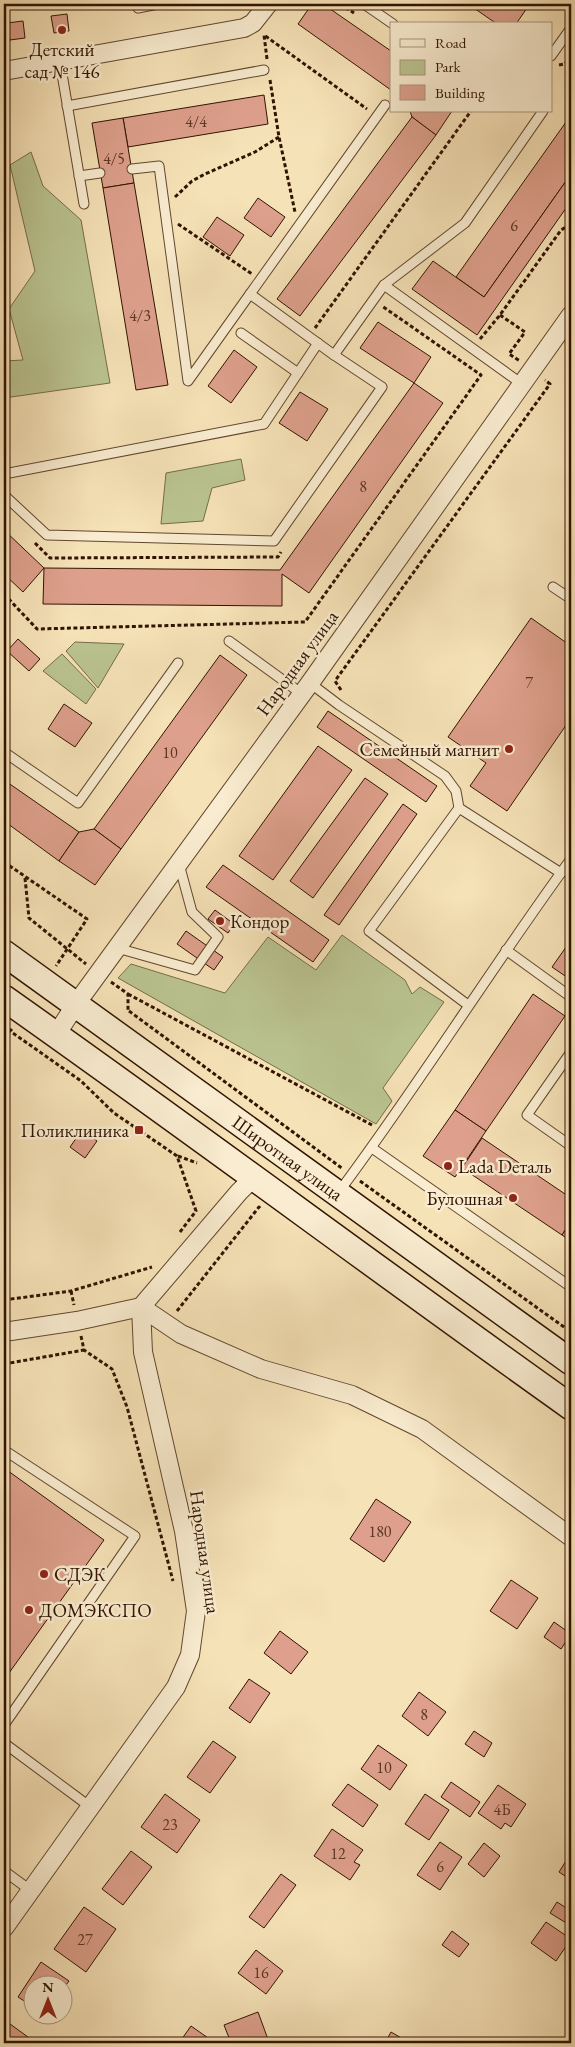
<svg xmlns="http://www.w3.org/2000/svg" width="575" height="2047" font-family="'EB Garamond',serif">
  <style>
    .green { fill: #bac490; stroke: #766c48 }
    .building { fill: #dea08c; stroke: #311301 }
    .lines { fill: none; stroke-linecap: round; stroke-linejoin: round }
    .service-casing { stroke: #62472e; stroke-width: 11 }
    .minor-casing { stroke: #62472e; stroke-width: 20 }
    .secondary-casing { stroke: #311301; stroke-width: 28 }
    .path { stroke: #311301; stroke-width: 3; stroke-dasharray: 4 2.5; stroke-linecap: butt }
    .service { stroke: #f9ecd0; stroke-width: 9 }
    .minor { stroke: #f9ecd0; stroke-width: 18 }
    .secondary { stroke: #f9ecd0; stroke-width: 25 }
    .poi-dot { fill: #8f2418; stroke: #f9ecd0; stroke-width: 2 }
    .labels { text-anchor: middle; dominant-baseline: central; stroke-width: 5; stroke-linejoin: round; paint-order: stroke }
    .number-label { font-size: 16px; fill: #5c3624 }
    .poi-label { font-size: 19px; fill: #311301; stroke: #f9ecd0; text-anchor: start }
    .street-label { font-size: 19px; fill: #311301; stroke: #f9ecd0 }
  </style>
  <rect width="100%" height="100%" fill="#f6e2b7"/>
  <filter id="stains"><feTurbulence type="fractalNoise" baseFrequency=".004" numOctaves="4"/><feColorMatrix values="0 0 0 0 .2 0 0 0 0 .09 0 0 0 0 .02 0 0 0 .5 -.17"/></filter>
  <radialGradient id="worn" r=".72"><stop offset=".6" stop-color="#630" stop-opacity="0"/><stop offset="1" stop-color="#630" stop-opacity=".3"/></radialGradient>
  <g class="green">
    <path d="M 31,152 L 43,186 L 81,220 L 110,383 L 4,398 L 4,361 L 23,360 L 9,309 L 35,271 L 10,165 Z"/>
    <path d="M 241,459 L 245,480 L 212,488 L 203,521 L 161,524 L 166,473 Z"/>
    <path d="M 75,642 L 124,644 L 98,688 L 66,651 Z"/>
    <path d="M 62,654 L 96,689 L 86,704 L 43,671 Z"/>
    <path d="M 342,935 L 405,980 L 412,994 L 420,987 L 444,1002 L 383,1088 L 392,1101 L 376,1124 L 118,978 L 131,964 L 225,993 L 268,937 L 316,970 Z"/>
  </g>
  <g class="building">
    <path d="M 312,4 L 323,4 L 391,51 L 391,90 L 298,24 Z"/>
    <path d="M 468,4 L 522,4 L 527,8 L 516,24 L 497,24 Z"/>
    <path d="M 67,14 L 69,31 L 54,33 L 51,16 Z"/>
    <path d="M 23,21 L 25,38 L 10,40 L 7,23 Z"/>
    <path d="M 264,95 L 268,124 L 128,147 L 123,118 Z"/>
    <path d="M 410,111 L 452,111 L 436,135 L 412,117 Z"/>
    <path d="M 571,115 L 571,174 L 484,297 L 456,277 Z"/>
    <path d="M 412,117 L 436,135 L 300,316 L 277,299 Z"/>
    <path d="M 123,118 L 134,183 L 103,188 L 92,123 Z"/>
    <path d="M 571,174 L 571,201 L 477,335 L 412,289 L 433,261 L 484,297 Z"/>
    <path d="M 134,183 L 168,385 L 136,390 L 103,188 Z"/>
    <path d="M 258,198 L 285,217 L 271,237 L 244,218 Z"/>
    <path d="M 217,217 L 244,235 L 230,256 L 203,237 Z"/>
    <path d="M 378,322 L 431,357 L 414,383 L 360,348 Z"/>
    <path d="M 234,350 L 257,367 L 231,403 L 208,386 Z"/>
    <path d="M 414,383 L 443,403 L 309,593 L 282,574 L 282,606 L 43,604 L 44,568 L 280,570 Z"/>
    <path d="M 300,392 L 328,409 L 307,441 L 279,423 Z"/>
    <path d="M 4,530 L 44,568 L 23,592 L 4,574 Z"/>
    <path d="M 531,618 L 571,646 L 571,718 L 507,811 L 470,786 L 486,763 L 448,737 Z"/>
    <path d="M 18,639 L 40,659 L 29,671 L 7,651 Z"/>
    <path d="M 220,655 L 247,675 L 121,849 L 94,829 Z"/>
    <path d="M 64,704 L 92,723 L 75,747 L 48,729 Z"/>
    <path d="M 328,711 L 437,786 L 426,802 L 317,727 Z"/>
    <path d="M 318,746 L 352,770 L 273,880 L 239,856 Z"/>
    <path d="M 365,778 L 388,794 L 313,898 L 290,881 Z"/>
    <path d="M 4,780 L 79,832 L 59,861 L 4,821 Z"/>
    <path d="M 403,804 L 417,814 L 339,925 L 324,915 Z"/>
    <path d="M 94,829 L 121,849 L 95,885 L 59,861 L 79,832 Z"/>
    <path d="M 223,865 L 329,940 L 313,962 L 206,887 Z"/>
    <path d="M 215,910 L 234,924 L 228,933 L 208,919 Z"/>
    <path d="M 186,931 L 223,957 L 214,970 L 177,944 Z"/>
    <path d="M 571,940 L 571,980 L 552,967 Z"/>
    <path d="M 533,994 L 565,1016 L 486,1131 L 455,1110 Z"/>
    <path d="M 455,1110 L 486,1131 L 455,1177 L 423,1156 Z"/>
    <path d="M 82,1130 L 97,1141 L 85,1158 L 70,1147 Z"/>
    <path d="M 482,1138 L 571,1198 L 571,1221 L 562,1235 L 462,1168 Z"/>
    <path d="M 571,1221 L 571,1241 L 562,1235 Z"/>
    <path d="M 4,1468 L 104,1540 L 4,1680 Z"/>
    <path d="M 376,1499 L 411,1522 L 384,1562 L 350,1539 Z"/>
    <path d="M 511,1580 L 538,1598 L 517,1629 L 490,1611 Z"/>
    <path d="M 554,1622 L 571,1634 L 561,1649 L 544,1637 Z"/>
    <path d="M 280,1631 L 308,1652 L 291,1674 L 264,1653 Z"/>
    <path d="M 249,1679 L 270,1693 L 250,1723 L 229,1708 Z"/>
    <path d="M 419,1692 L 446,1712 L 428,1736 L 402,1716 Z"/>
    <path d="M 474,1731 L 492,1743 L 484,1757 L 465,1744 Z"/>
    <path d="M 213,1741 L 236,1757 L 210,1793 L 187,1777 Z"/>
    <path d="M 378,1745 L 407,1765 L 390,1790 L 361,1769 Z"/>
    <path d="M 451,1782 L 480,1802 L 470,1817 L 441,1797 Z"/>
    <path d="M 348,1784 L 378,1805 L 363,1827 L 332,1805 Z"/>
    <path d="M 498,1785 L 526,1804 L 511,1827 L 505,1823 L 501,1829 L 478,1813 Z"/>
    <path d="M 165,1794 L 200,1820 L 177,1853 L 141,1827 Z"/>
    <path d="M 425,1794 L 449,1810 L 429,1840 L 405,1824 Z"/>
    <path d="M 332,1829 L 363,1850 L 354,1862 L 360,1865 L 350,1880 L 314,1856 Z"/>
    <path d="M 440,1842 L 462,1857 L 440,1890 L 417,1875 Z"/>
    <path d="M 484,1843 L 500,1856 L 484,1877 L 468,1864 Z"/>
    <path d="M 131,1851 L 152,1867 L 123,1905 L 102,1889 Z"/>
    <path d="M 571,1853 L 571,1880 L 559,1872 Z"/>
    <path d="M 281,1874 L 296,1885 L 264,1928 L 249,1917 Z"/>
    <path d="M 557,1902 L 571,1911 L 571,1926 L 550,1913 Z"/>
    <path d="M 84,1907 L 116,1929 L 86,1972 L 54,1949 Z"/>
    <path d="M 546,1922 L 571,1939 L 556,1961 L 531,1943 Z"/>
    <path d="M 452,1931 L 469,1944 L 459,1957 L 442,1945 Z"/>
    <path d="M 256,1950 L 283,1971 L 266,1994 L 238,1973 Z"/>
    <path d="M 41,1962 L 69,1981 L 62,1990 L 62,1984 L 32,1984 L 32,2006 L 18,1997 Z"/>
    <path d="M 258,2012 L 269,2042 L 231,2043 L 224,2025 Z"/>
    <path d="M 6,2021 L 32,2040 L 29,2043 L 4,2043 L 4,2025 Z"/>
    <path d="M 191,2026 L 211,2040 L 209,2043 L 179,2043 Z"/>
    <path d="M 391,2032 L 410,2043 L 385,2043 Z"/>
  </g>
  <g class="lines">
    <defs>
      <g id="service">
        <path d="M 137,4 L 138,8 L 158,4"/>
        <path d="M 364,4 L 393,24"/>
        <path d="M 551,56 L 571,28"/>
        <path d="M 60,62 L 84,204"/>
        <path d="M 385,105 L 250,294 L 334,355 L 384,285 L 522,384"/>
        <path d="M 67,106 L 264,70"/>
        <path d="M 132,169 L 159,166 L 188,381 L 250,294"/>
        <path d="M 79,176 L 100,173"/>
        <path d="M 384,285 L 465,223 L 543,111"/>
        <path d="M 241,333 L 298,373"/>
        <path d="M 4,474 L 264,424 L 318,343"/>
        <path d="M 4,495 L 47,535 L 274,541 L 382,387 L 334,355"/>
        <path d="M 553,587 L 571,599"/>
        <path d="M 229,641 L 302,694"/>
        <path d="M 310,683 L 339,705 L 445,776 L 456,791 L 459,808"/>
        <path d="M 4,752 L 78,803 L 178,663"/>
        <path d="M 117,948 L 195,970 L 218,937 L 192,912 L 179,864"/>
        <path d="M 506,950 L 571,997"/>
        <path d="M 468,1005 L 369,931 L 459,808 L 561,873"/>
        <path d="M 571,1052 L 527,1115 L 571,1146"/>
        <path d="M 372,1148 L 571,1287"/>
        <path d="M 338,1193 C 419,1085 491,968 571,859"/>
        <path d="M 4,1450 L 135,1536 L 4,1725"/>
        <path d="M 4,1743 L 89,1806"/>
        <path d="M 4,1871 L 30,1890"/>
      </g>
      <g id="minor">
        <path d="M 4,71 L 244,28 L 253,23 L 268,4"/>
        <path d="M 56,1035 L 76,1004 L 310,683 L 571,315"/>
        <path d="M 141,1307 L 181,1334 L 261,1369 L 352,1395 L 422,1429 L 571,1537"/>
        <path d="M 4,1332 L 77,1321 L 141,1307 L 239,1192 L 253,1178"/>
        <path d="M 4,1928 L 176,1687 L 190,1655 L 196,1611 L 184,1531 L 143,1352 L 141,1307"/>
      </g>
      <g id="secondary">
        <path id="s1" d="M 4,953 L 571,1362"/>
        <path d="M 4,998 C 194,1132 381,1272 571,1407"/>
      </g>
    </defs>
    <use href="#service" class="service-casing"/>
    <use href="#minor" class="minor-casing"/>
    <use href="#secondary" class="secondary-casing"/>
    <g class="path">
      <path d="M 340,4 L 354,13"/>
      <path d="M 267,59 L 264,35 L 367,109"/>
      <path d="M 559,65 L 565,64 L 571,56"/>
      <path d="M 270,80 L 279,137 L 295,212"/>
      <path d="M 175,197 L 192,181 L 205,174 L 255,152 L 279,137"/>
      <path d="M 178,224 L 252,274"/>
      <path d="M 500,315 L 525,332 L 509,354 L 520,361"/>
      <path d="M 315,328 L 471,111"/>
      <path d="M 480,339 L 500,315 L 561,230 L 571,224"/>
      <path d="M 35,543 L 50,558 L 278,557 L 281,552"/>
      <path d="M 4,594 L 37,629 L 305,622 L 481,375 L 382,306"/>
      <path d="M 341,690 L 335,681 L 550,384 L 545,380"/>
      <path d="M 4,862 L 87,919 L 56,966"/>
      <path d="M 25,878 L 29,918 L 86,964"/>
      <path d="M 111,982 L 128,994 L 128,1012"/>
      <path d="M 128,994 L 372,1125"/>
      <path d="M 129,1011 L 343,1169"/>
      <path d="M 12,1029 L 10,1031 L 81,1081 L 114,1113 L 177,1156 L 196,1211 L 180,1232"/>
      <path d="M 178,1156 L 197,1163"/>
      <path d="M 360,1181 L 571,1332"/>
      <path d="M 71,1291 L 74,1305"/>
      <path d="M 4,1300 L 71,1291 L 152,1267"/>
      <path d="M 177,1311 L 259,1207 L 261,1209"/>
      <path d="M 81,1336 L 84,1350 L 112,1369 L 127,1407 L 173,1581"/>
      <path d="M 4,1364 L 84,1350"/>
    </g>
    <use href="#service" class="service"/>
    <use href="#minor" class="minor"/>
    <use href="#secondary" class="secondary"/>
  </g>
  <g class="poi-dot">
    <circle cx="62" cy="30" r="5"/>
    <circle cx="509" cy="749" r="5"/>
    <circle cx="220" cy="921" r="5"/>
    <rect x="134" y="1125" width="10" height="10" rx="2.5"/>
    <circle cx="448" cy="1166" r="5"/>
    <circle cx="513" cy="1198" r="5"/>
    <circle cx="44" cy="1574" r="5"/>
    <circle cx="29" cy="1610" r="5"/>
  </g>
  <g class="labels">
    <g class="number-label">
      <text x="196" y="121">4/4</text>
      <text x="114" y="158">4/5</text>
      <text x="514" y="225">6</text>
      <text x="140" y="315">4/3</text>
      <text x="363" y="486">8</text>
      <text x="529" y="682">7</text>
      <text x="170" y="752">10</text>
      <text x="380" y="1531">180</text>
      <text x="424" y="1714">8</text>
      <text x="384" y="1767">10</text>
      <text x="502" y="1809">4Б</text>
      <text x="170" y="1824">23</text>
      <text x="338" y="1853">12</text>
      <text x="440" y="1866">6</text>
      <text x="85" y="1939">27</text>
      <text x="261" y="1972">16</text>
    </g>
    <g class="poi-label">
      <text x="62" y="49" text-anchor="middle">Детский<tspan x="62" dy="22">сад № 146</tspan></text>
      <text x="499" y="749" text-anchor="end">Семейный магнит</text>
      <text x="230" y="921">Кондор</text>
      <text x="129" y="1130" text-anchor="end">Поликлиника</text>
      <text x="458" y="1166">Lada Dеталь</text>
      <text x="503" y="1198" text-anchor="end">Булошная</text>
      <text x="54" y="1574">СДЭК</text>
      <text x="39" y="1610">ДОМЭКСПО</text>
    </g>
    <g class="street-label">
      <text transform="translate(297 663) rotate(-54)">Народная улица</text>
      <text stroke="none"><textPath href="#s1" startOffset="350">Широтная улица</textPath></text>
      <text transform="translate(205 1552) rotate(82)">Народная улица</text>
    </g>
  </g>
  <rect width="575" height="2047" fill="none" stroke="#f6e2b7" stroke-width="20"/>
  <rect x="5" y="5" width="565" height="2037" fill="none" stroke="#311301" stroke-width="2.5"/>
  <rect x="10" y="10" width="555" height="2027" fill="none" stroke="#311301"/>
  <rect x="390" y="22" width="162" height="90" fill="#f9ecd0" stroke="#a9957d"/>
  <rect x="400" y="39" width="25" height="8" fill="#f9ecd0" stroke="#a9957d"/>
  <text x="435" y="48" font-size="15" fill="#311301">Road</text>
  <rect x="400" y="60" width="25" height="15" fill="#bac490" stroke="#a9957d"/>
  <text x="435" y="72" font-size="15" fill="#311301">Park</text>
  <rect x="400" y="85" width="25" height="15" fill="#dea08c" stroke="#a9957d"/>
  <text x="435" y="98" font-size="15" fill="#311301">Building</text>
  <g transform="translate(48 2000)"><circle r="24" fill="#f9ecd0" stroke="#a9957d"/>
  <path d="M0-4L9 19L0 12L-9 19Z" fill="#8f2418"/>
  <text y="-8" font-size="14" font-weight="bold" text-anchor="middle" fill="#311301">N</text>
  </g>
  <rect width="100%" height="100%" filter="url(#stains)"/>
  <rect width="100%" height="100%" fill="url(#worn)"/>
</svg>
